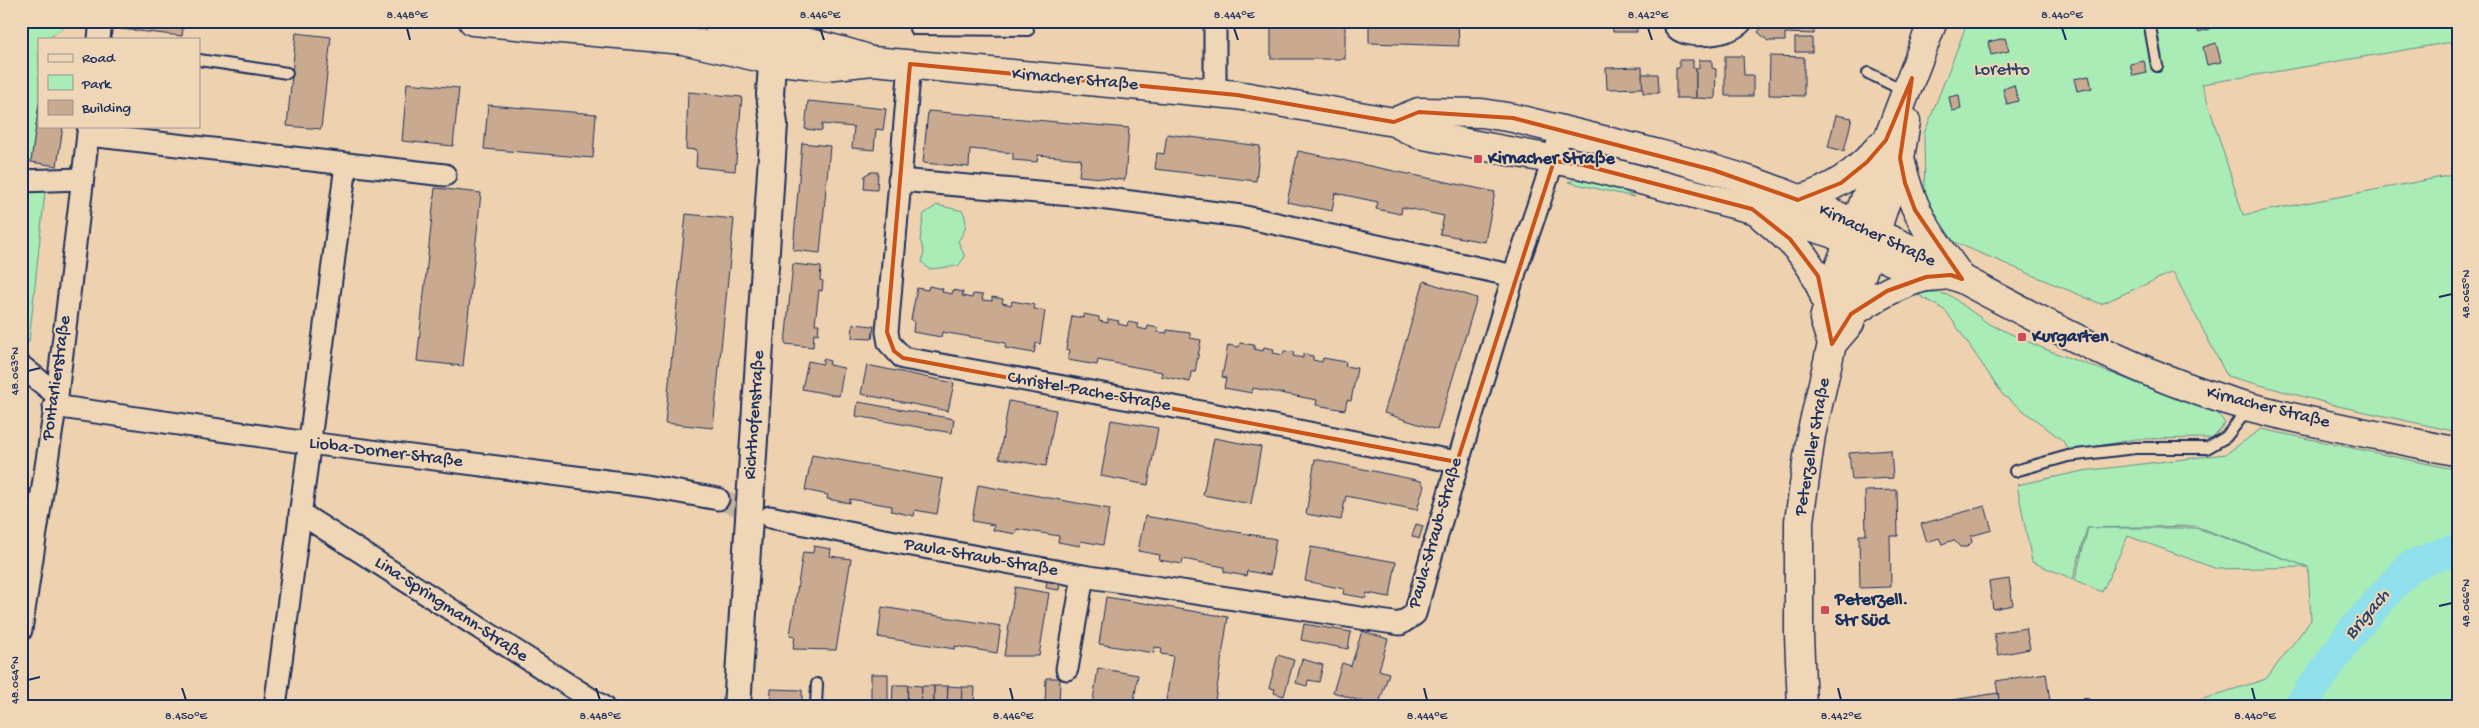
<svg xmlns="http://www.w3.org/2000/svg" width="2479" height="728" font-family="'Gochi Hand',sans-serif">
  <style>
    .green { fill: #aaecb6; stroke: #628e8a }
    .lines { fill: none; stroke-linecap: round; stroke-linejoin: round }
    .river { stroke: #8fe0eb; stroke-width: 32 }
    .building { fill: #c9aa90; stroke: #1b2f5e }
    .minor-tunnel { stroke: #c4b1a0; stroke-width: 21; stroke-dasharray: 21 11; stroke-linecap: butt }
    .service-casing { stroke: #1b2f5e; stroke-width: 14 }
    .minor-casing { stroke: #1b2f5e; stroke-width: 25 }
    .tertiary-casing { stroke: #1b2f5e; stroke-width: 30 }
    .secondary-casing { stroke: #1b2f5e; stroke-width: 31 }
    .service { stroke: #efd6b6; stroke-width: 10 }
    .minor { stroke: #efd6b6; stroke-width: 21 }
    .tertiary { stroke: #efd6b6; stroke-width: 26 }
    .secondary { stroke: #efd6b6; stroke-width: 28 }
    .marked { fill: none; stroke: #c95318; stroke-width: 4; stroke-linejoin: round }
    .ticks { fill: none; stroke: #1b2f5e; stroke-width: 2 }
    .poi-dot { fill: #d1495b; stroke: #efd6b6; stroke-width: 2 }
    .labels { text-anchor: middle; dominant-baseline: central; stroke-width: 4; stroke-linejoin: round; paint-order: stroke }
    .park-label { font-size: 18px; fill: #294267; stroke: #efd6b6 }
    .street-label { font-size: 18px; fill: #1b2f5e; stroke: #efd6b6 }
    .poi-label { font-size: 18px; font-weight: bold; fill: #1b2f5e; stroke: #efd6b6; text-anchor: start }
    .water-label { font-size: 19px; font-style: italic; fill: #27416c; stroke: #efd6b6 }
    .neatline { fill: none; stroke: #1b2f5e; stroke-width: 2 }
    .ticks-label { font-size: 12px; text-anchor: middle; fill: #1b2f5e }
  </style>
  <rect width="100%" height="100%" fill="#eed2b0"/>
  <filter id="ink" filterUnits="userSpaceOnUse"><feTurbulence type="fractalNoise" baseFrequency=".02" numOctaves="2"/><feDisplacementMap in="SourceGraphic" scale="10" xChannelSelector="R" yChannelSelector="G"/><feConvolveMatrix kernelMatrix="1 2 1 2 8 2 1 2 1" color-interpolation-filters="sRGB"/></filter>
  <g filter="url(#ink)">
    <g class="green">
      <path d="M 21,21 L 69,23 L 48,39 L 39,39 L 39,104 L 31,162 L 21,157 Z"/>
      <path d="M 1968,21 L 2458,21 L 2458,41 L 2202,84 L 2243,215 L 2458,174 L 2458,432 L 2338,406 L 2227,376 L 2173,272 L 2101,304 L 1954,242 L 1925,203 L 1924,134 Z"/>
      <path d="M 1579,178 L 1611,183 L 1634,197 L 1568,182 Z"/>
      <path d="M 45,191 L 29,342 L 21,346 L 21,192 Z"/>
      <path d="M 937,205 L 963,211 C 968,224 966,230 958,241 L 965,257 L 958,266 L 929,269 L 922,262 L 924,252 L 920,240 L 924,214 Z"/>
      <path d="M 1925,291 L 1949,295 L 1989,324 L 2042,348 L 2217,412 L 2225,423 L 2212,438 L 2136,439 L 2070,451 L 2062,440 L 2003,395 L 1946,311 L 1915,293 Z"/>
      <path d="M 2261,429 L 2458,470 L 2458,707 L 2178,707 L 2266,679 L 2311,620 L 2308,567 L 2195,526 L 2087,528 L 2073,579 L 2032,562 L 2017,485 L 2083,471 L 2226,454 Z"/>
      <path d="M 2088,528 L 2196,528 L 2308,567 L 2217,569 L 2128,536 L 2102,592 L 2075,580 Z"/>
    </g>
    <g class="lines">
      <path class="river" d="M 2299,707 L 2355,628 L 2409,567 L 2444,553 L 2458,550"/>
    </g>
    <g class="building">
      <path d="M 122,21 L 184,21 L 182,36 L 121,29 Z"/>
      <rect x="1271" y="21" width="74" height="38"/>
      <path d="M 1369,21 L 1458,21 L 1459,46 L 1369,43 Z"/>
      <path d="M 1612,21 L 1636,21 L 1637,32 L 1613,32 Z"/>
      <path d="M 1767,21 L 1814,21 L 1814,34 L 1785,33 L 1785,41 L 1768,41 L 1758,32 Z"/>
      <path d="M 2196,21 L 2209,21 L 2210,29 L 2198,32 Z"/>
      <path d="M 296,33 L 331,37 L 321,129 L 287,126 Z"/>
      <rect x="1795" y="38" width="17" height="14"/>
      <path d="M 2005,38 L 2009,51 L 1991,55 L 1988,42 Z"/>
      <path d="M 2216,43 L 2221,62 L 2207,65 L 2203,47 Z"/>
      <path d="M 1725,56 L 1743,56 L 1744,75 L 1753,75 L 1753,96 L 1725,96 Z"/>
      <path d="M 1770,56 L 1804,57 L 1804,96 L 1769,95 Z"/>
      <path d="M 1679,60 L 1693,60 L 1693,68 L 1696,68 L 1696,98 L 1676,98 L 1676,68 L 1679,68 Z"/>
      <path d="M 1699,60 L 1712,60 L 1712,68 L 1716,69 L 1715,99 L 1696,98 L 1696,68 L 1699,68 Z"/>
      <path d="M 2144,61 L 2147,73 L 2133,76 L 2130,64 Z"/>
      <path d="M 1642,67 L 1643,88 L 1607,89 L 1606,68 Z"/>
      <path d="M 1642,74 L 1658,74 L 1659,93 L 1643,93 Z"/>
      <path d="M 2089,76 L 2092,88 L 2077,91 L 2074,79 Z"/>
      <path d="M 407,83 L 459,88 L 453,146 L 402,141 Z"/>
      <path d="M 2014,85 L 2018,101 L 2007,104 L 2003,89 Z"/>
      <path d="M 688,92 L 742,97 L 735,171 L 696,167 L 697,150 L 686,149 Z"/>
      <path d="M 1959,95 L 1961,109 L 1952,111 L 1949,97 Z"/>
      <path d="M 808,101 L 886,109 L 883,130 L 876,129 L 874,150 L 852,148 L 854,127 L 822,124 L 822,131 L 805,129 Z"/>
      <path d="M 39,104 L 39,126 L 63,126 L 57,166 L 31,162 Z"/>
      <path d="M 488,105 L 596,114 L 593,158 L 484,149 Z"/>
      <path d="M 928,111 L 1129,128 L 1125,180 L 1079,176 L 1081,159 L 1038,155 L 1037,162 L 1013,160 L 1013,153 L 970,149 L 969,167 L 923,163 Z"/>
      <path d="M 1836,115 L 1852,118 L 1844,151 L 1828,147 Z"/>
      <path d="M 1167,134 L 1260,146 L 1256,181 L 1155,169 L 1157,153 L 1164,154 Z"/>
      <path d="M 802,143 L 830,146 L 820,253 L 793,250 Z"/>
      <path d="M 1298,151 L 1495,192 L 1485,242 L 1440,234 L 1444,216 L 1402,207 L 1401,214 L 1376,209 L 1378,202 L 1335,193 L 1332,211 L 1287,202 Z"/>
      <path d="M 871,172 L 878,172 L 877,190 L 864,189 L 865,175 Z"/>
      <path d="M 435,188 L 481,193 L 463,366 L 417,361 Z"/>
      <path d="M 686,214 L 734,219 L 713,428 L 665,423 Z"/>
      <path d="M 793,264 L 821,267 L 820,280 L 823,281 L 822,291 L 819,290 L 815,324 L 819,324 L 818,334 L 814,333 L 813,347 L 785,344 Z"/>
      <path d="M 1424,281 L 1477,298 L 1437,430 L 1384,413 Z"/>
      <path d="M 929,286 L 943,289 L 942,292 L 952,294 L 953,290 L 963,292 L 962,296 L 972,298 L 973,294 L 983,295 L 982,300 L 992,301 L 992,297 L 1003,299 L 1002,303 L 1011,305 L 1012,301 L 1035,305 L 1034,309 L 1045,311 L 1040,344 L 1036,343 L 1034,353 L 1005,348 L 1006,343 L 942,332 L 941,337 L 913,332 L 914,321 L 911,320 L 917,288 L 928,290 Z"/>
      <path d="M 1084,314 L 1099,317 L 1099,321 L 1108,323 L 1108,319 L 1119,321 L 1118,324 L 1127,326 L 1128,322 L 1138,324 L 1138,328 L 1147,330 L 1148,326 L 1158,328 L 1157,332 L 1167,333 L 1167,330 L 1190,333 L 1190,338 L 1201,340 L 1195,372 L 1191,372 L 1190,382 L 1161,376 L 1162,372 L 1098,360 L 1097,365 L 1068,360 L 1070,350 L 1066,349 L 1072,316 L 1084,318 Z"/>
      <path d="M 853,324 L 874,326 L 872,339 L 852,338 Z"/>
      <path d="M 1240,343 L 1254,345 L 1254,349 L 1263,351 L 1264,347 L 1274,349 L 1273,353 L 1283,355 L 1284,351 L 1294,352 L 1293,356 L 1303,358 L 1303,354 L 1313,356 L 1313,360 L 1322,362 L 1323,358 L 1346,362 L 1345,366 L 1357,368 L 1351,401 L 1347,400 L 1345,410 L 1316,405 L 1317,400 L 1253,388 L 1252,393 L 1224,388 L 1226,378 L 1222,377 L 1228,345 L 1239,347 Z"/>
      <path d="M 823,359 L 830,361 L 829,365 L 844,368 L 839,396 L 802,389 L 808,361 L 823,364 Z"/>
      <path d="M 867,365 L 954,383 L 948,411 L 861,394 Z"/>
      <path d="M 1009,401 L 1056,410 L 1046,466 L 999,458 Z"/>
      <path d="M 858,402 L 954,419 L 952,433 L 856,416 Z"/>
      <path d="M 1111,420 L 1158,428 L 1148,485 L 1101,476 Z"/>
      <path d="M 1214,438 L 1261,447 L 1251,504 L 1203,495 Z"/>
      <path d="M 1891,450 L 1893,478 L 1852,480 L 1849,453 Z"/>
      <path d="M 812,455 L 943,479 L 937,514 L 915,510 L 914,516 L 891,511 L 892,506 L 850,499 L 850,503 L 827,499 L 828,495 L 805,490 Z"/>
      <path d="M 1315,459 L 1421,481 L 1424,486 L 1417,510 L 1346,496 L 1341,520 L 1306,514 Z"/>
      <path d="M 978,485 L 1110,509 L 1103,545 L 1081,541 L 1080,546 L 1058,542 L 1059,536 L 1017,529 L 1016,534 L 993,530 L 994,525 L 972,521 Z"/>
      <path d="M 1897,490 L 1898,536 L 1890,536 L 1891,587 L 1860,588 L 1859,535 L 1866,535 L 1865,491 Z"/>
      <path d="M 1985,506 L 1992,530 L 1971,536 L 1972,542 L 1967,547 L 1960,547 L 1954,540 L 1942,544 L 1939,538 L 1927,542 L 1921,524 Z"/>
      <path d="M 1145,516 L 1276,539 L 1270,575 L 1247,571 L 1246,576 L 1224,572 L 1224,567 L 1183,559 L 1182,564 L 1159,560 L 1160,555 L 1138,551 Z"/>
      <path d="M 1416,524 L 1423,526 L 1419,539 L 1412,536 Z"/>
      <path d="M 814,546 L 831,549 L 830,556 L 851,559 L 836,650 L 793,649 L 795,636 L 790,635 L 803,552 L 813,553 Z"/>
      <path d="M 1311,547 L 1396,562 L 1390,597 L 1367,593 L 1366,598 L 1343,594 L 1344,589 L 1305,581 Z"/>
      <path d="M 2009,579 L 2013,605 L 1993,609 L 1989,582 Z"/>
      <path d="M 1047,580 L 1060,582 L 1059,590 L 1046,588 Z"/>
      <path d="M 1015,587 L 1049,593 L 1039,656 L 1004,656 Z"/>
      <path d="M 1106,597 L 1228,617 L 1214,707 L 1165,707 L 1173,656 L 1161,654 L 1162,648 L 1155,647 L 1154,653 L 1099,644 Z"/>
      <path d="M 882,607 L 1001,626 L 997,653 L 955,646 L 955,649 L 878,637 Z"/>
      <path d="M 1304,624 L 1351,632 L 1348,649 L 1301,640 Z"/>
      <path d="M 2026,628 L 2030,649 L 1998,655 L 1994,633 Z"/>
      <path d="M 1362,631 L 1388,639 L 1379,670 L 1389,673 L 1378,707 L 1333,692 L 1342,663 L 1351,666 Z"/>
      <path d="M 1278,655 L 1294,660 L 1284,696 L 1274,693 L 1275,689 L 1269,688 Z"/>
      <path d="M 1302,659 L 1323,665 L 1319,682 L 1308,680 L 1307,686 L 1296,683 Z"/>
      <path d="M 1098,668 L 1138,675 L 1133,707 L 1092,707 Z"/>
      <path d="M 2046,673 L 2050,701 L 2022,707 L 2000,707 L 1996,681 Z"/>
      <rect x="871" y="674" width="17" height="33"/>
      <path d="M 1046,678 L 1060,678 L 1059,707 L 1045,707 Z"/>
      <path d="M 893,685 L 908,685 L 907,707 L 892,707 Z"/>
      <path d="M 908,685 L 922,686 L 921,707 L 907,707 Z"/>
      <path d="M 922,686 L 934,686 L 934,707 L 921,707 Z"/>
      <path d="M 934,686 L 948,686 L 947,707 L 934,707 Z"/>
      <path d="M 948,686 L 962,687 L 961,707 L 947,707 Z"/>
      <path d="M 962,687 L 975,687 L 974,707 L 961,707 Z"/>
      <path d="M 771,689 L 802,690 L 802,707 L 770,707 Z"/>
      <path d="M 1998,693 L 2000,707 L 1928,707 L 1927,704 Z"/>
    </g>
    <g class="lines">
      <path class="minor-tunnel" d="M 718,499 L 763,514"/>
      <defs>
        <g id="service">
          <path d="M 2149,21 L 2157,66"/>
          <path d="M 915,23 L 915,29 L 1028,30"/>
          <path d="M 199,60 L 287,73"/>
          <path d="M 1868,73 L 1905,91"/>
          <path d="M 2015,471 L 2068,456 L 2135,448 L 2207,448 L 2226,437 L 2249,408"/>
          <path d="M 816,707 L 817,684"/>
          <path d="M 2085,707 L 2086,705"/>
        </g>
        <g id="minor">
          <path d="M 1672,21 C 1675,26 1677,30 1683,32 C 1698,38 1732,34 1742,21"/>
          <path d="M 99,39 L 101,21"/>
          <path d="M 910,64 L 887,332 L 889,343 L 903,358 L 1191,410 L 1457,462"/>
          <path d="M 1215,93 L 1215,21"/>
          <path d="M 88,135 L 445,175"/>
          <path d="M 899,180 L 1084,196 L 1241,216 L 1514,276"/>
          <path d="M 21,181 L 81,179"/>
          <path d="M 21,366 L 57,395"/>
          <path d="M 54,406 L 309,443 L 646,486 L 718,499"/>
          <path d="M 300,513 L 603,707"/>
          <path d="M 770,517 L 879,539 L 1083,576 L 1400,624 L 1415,614 C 1446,501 1479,390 1513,278 C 1529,229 1549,181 1561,130"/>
          <path d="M 21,630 L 57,395 L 89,126"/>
          <path d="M 1067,669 L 1083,576"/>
          <path d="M 275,707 L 346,165"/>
        </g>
        <path id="tertiary" d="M 737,707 L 774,124 L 770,94 L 775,21"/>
        <g id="secondary">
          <path d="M 473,21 L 683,40 L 771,60 L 825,66 L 873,61 L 1237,95 L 1394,122 L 1418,134 L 1583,165 L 1752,209 L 1829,232 L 1926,277 L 1951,275 L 1962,279 C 2055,328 2148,380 2250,407 C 2318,425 2389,437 2458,452"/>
          <path d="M 718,37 C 767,32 816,43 862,57"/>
          <path d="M 1394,122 L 1419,112 L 1482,113 L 1513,118 C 1593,138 1676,156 1754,182 C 1811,202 1867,229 1921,254"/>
          <path d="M 1900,158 C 1911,212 1931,237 1962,279"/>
          <path d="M 1798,200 C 1832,190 1857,173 1880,146"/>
          <path d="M 1763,217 C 1797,245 1816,264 1828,308"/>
          <path d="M 1851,314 C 1875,297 1898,284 1926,277"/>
          <path d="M 1832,344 L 1850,323 L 1861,277 L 1900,158 L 1906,121"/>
          <path d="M 1802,707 L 1799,635 L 1799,521 L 1811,435 L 1832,344 L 1824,319 L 1838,270 L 1933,21"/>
        </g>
      </defs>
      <use href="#service" class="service-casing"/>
      <use href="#minor" class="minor-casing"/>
      <use href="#tertiary" class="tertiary-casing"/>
      <use href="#secondary" class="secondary-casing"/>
      <use href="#service" class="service"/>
      <use href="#minor" class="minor"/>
      <use href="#tertiary" class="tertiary"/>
      <use href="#secondary" class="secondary"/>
    </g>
  </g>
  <path class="marked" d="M 910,64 L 1237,95 L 1394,122 L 1419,112 L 1513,118 L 1713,170 L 1798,200 L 1841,183 L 1867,162 L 1886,140 L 1912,78 L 1900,158 L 1905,183 L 1915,210 L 1962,279 L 1951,275 L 1926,277 L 1887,291 L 1851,314 L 1832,344 L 1818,276 L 1790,239 L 1752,209 L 1583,165 L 1554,161 L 1457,462 L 903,358 L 894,351 L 887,332 Z"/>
  <path class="ticks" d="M 407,28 L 410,40M 820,28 L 824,40M 1234,28 L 1238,40M 1648,28 L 1652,40M 2062,28 L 2066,40M 2439,297 L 2452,294M 28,371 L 40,368M 2439,606 L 2452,603M 28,680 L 40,677M 182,688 L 186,700M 596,688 L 600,700M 1010,688 L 1013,700M 1424,688 L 1427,700M 1838,688 L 1841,700M 2252,688 L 2255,700"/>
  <g class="poi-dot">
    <rect x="1473" y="154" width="10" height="10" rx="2.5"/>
    <rect x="2017" y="332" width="10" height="10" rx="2.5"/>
    <rect x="1820" y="605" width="10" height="10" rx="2.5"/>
  </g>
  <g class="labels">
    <g class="park-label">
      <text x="2002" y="70">Loretto</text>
    </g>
    <g class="street-label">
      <text transform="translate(1075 80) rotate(5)">Kirnacher Straße</text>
      <text transform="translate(1877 236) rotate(25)">Kirnacher Straße</text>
      <text transform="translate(57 378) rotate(-82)">Pontarlierstraße</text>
      <text transform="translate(1089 392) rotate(10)">Christel-Pache-Straße</text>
      <text transform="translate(2268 408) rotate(14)">Kirnacher Straße</text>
      <text transform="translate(755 415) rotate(-86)">Richthofenstraße</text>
      <text transform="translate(1813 447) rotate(-80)">Peterzeller Straße</text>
      <text transform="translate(386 453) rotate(7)">Lioba-Dorner-Straße</text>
      <text transform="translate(1436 533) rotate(-74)">Paula-Straub-Straße</text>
      <text transform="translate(981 558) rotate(10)">Paula-Straub-Straße</text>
      <text transform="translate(451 610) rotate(33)">Lina-Springmann-Straße</text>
    </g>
    <g class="poi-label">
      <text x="1488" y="159">Kirnacher Straße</text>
      <text x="2032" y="337">Kurgarten</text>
      <text x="1835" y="600">Peterzell.<tspan x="1835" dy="21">Str Süd</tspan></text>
    </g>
    <g class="water-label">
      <text transform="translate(2368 615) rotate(-50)">Brigach</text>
    </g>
  </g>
  <rect width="2479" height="728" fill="none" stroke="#efd6b6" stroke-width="55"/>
  <rect x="38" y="38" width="162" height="90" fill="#efd6b6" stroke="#9a9393"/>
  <rect x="48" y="54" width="25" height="8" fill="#efd6b6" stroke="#9a9393"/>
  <text x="82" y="62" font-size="15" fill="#1b2f5e">Road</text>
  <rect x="48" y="75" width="25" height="15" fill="#aaecb6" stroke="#9a9393"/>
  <text x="82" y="88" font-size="15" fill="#1b2f5e">Park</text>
  <rect x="48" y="100" width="25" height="15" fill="#c9aa90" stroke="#9a9393"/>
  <text x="82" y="112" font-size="15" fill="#1b2f5e">Building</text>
  <rect x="28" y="28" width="2424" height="672" class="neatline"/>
  <g class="ticks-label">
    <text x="407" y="18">8.448°E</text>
    <text x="820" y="18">8.446°E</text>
    <text x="1234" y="18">8.444°E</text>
    <text x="1648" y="18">8.442°E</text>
    <text x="2062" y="18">8.440°E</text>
    <text transform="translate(2465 294) rotate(-90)" y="4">48.065°N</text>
    <text transform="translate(14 371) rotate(-90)" y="4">48.063°N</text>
    <text transform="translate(2465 603) rotate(-90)" y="4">48.066°N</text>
    <text transform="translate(14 680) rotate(-90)" y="4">48.064°N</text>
    <text x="186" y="719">8.450°E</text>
    <text x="600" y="719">8.448°E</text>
    <text x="1013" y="719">8.446°E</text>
    <text x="1427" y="719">8.444°E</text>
    <text x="1841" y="719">8.442°E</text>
    <text x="2255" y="719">8.440°E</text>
  </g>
</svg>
